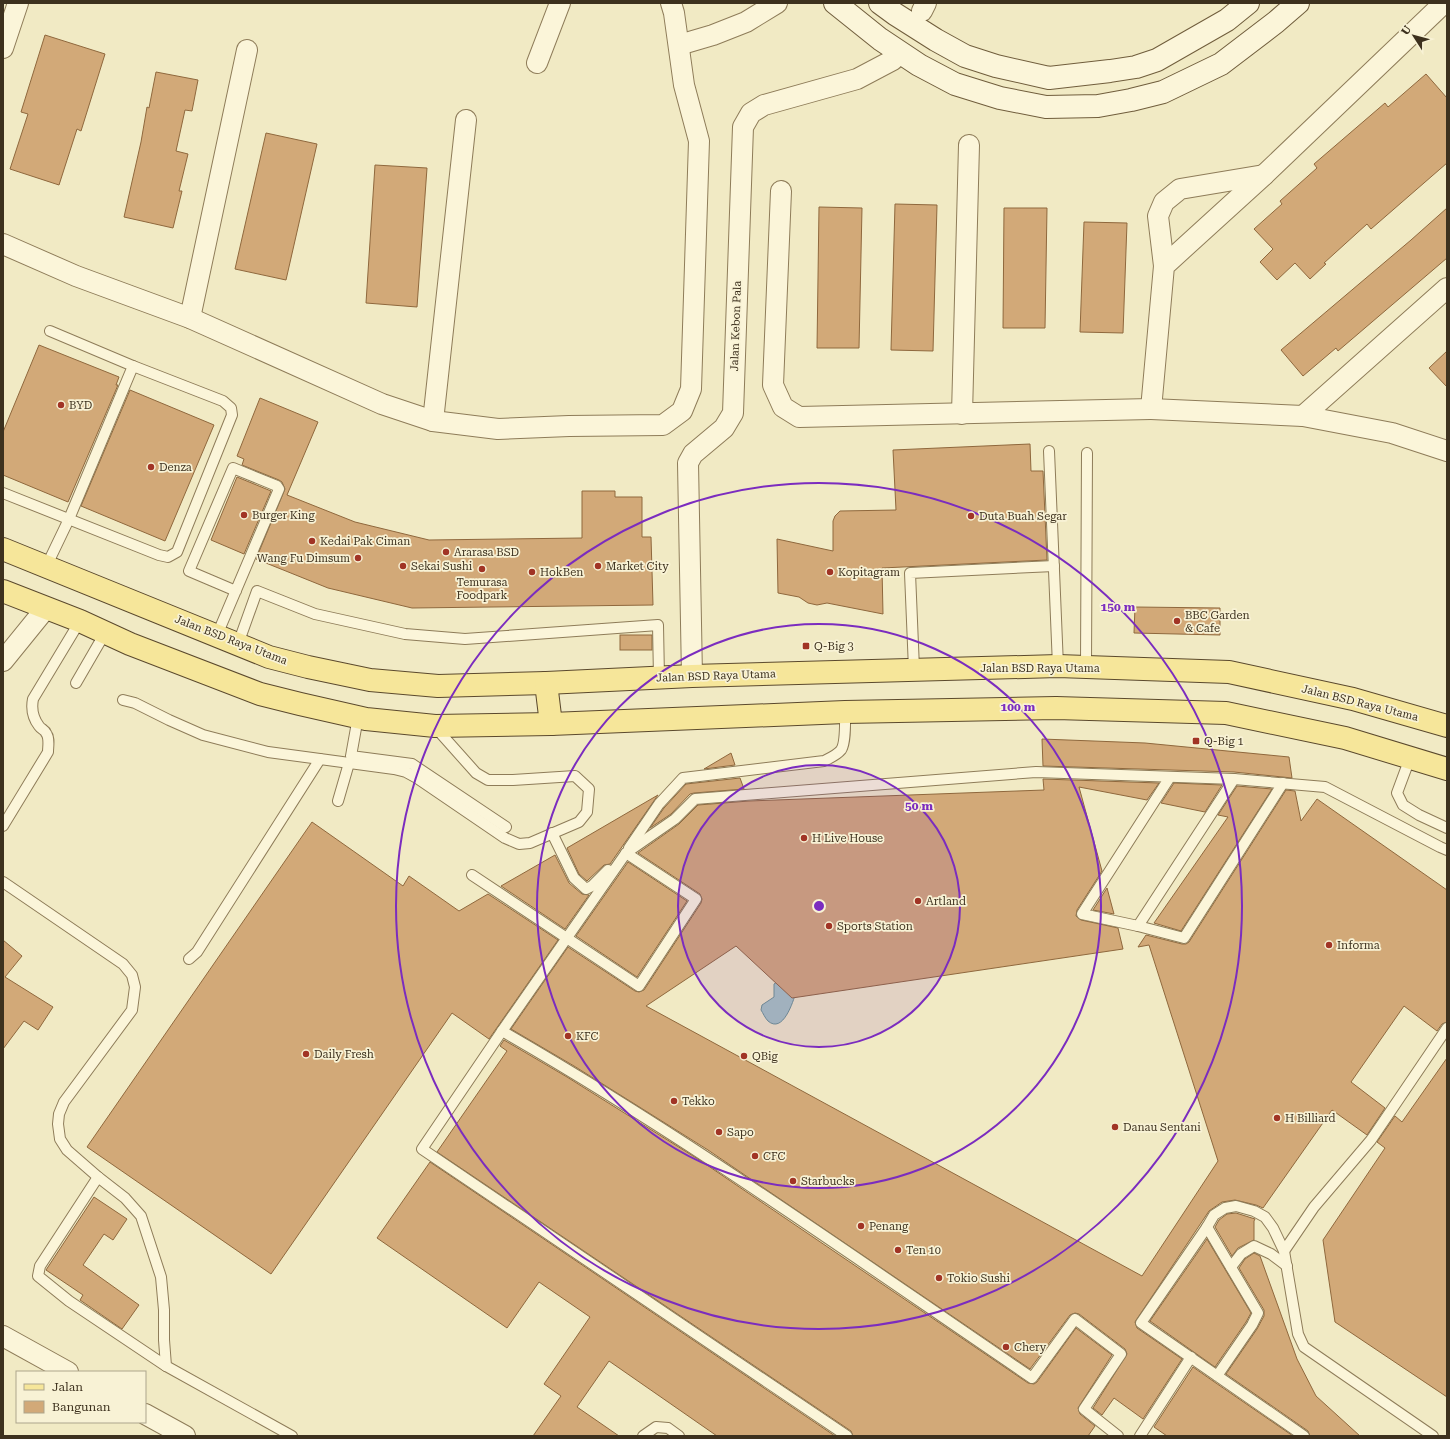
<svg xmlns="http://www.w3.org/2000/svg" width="1450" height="1439" font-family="'Roboto Serif',serif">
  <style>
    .water { fill: #a7c4bf; stroke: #6c948f }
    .building { fill: #d2a978; stroke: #8f683d }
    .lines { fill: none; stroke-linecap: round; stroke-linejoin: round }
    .street-tunnel { stroke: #cdc5a3; stroke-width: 20; stroke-dasharray: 20 10; stroke-linecap: butt }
    .lane-casing { stroke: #8e7c59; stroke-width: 12 }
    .street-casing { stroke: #8e7c59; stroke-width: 22 }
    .secondary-casing { stroke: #705d3c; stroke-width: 24 }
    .primary-casing { stroke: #5b492d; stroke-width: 24 }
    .lane { stroke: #fbf5d9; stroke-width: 10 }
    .street { stroke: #fbf5d9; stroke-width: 20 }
    .secondary { stroke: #fbf5d9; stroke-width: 22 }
    .primary { stroke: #f6e69a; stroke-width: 22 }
    .ring { fill: none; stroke: #7b2cbf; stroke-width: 2 }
    .poi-dot { fill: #a13425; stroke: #f8f2d5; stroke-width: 1.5 }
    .labels { text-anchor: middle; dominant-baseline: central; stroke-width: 3.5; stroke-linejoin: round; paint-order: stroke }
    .street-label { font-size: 11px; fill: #3d311e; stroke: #f8f2d5 }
    .poi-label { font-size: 11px; fill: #3d311e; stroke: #f8f2d5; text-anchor: start }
    .centre { fill: #7b2cbf; stroke: #f8f2d5; stroke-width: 2 }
    .ring-label { font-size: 12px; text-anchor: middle; font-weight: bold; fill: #7b2cbf; stroke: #f8f2d5; stroke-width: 3.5; stroke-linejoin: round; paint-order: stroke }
  </style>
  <rect width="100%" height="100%" fill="#f1eac4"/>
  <path class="water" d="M 780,980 L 796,992 C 793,1002 783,1034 768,1021 C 765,1018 763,1013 761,1010 L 762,1005 L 774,997 L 774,984 Z"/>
  <g class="building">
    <path d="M 45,35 L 105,54 L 81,131 L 77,129 L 59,185 L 10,169 L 28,114 L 21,112 Z"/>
    <path d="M 156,72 L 198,80 L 192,111 L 185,110 L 176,151 L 188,154 L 179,191 L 182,191 L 173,228 L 124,217 L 141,142 L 147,107 L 149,108 Z"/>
    <path d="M 1426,74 L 1447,98 L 1447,163 L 1371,229 L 1367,224 L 1324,263 L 1326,264 L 1310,279 L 1295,263 L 1277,280 L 1260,262 L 1273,249 L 1254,229 L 1282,204 L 1280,201 L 1317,168 L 1314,164 L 1385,103 L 1388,107 Z"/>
    <path d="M 266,133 L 317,144 L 286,280 L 235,269 Z"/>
    <path d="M 375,165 L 427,168 L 417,307 L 366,303 Z"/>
    <path d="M 895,204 L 937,205 L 933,351 L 891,350 Z"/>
    <path d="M 819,207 L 862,208 L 859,348 L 817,348 Z"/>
    <path d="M 1004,208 L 1047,208 L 1045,328 L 1003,328 Z"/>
    <path d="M 1447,208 L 1447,258 L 1338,351 L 1336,348 L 1303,376 L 1281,350 L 1411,240 Z"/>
    <path d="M 1084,222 L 1127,223 L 1123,333 L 1080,332 Z"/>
    <path d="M 39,345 L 119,377 L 116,385 L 118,385 L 68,502 L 3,475 L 3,432 Z"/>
    <path d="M 1447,351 L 1447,387 L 1429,368 Z"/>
    <path d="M 130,390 L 214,425 L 165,541 L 81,506 Z"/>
    <path d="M 260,398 L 318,422 L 287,495 L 355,522 L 429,540 L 582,538 L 582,491 L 615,491 L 615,497 L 642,497 L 642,537 L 651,537 L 653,605 L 412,608 L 328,588 L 256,559 L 285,489 L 282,482 L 279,480 L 242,465 L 244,459 L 237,456 Z"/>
    <path d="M 1030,444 L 1031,471 L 1043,471 L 1047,560 L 882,568 L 883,614 L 827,603 L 817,605 L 808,603 L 799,597 L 778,593 L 777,539 L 833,551 L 833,521 L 835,516 L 840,511 L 896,510 L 893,450 Z"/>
    <path d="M 237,477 L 271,491 L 244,554 L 211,540 Z"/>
    <path d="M 1135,607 L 1220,608 L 1220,635 L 1134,633 Z"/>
    <rect x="620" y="635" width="32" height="15"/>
    <path d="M 1042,739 L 1145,743 L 1289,757 L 1292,778 L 1234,772 L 1043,766 Z"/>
    <path d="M 731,753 L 735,765 L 704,769 Z"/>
    <path d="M 740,778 L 744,789 L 694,793 L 690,794 L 671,814 L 650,828 L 664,808 L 686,784 Z"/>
    <path d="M 1043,779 L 1159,783 L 1147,800 L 1079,787 L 1102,871 L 1077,910 L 1076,916 L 1081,920 L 1118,928 L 1123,949 L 792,998 L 736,946 L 646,1006 L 1142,1276 L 1218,1161 L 1149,945 L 1138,947 L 1146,935 L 1182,944 L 1186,944 L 1189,942 L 1286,790 L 1295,791 L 1301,821 L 1317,799 L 1447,890 L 1447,1022 L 1442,1024 L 1437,1031 L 1404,1006 L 1351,1082 L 1385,1108 L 1367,1135 L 1332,1110 L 1263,1208 L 1256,1205 L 1235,1200 L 1222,1202 L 1209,1211 L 1135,1322 L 1137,1328 L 1182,1359 L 1143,1419 L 1114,1398 L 1102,1415 L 1093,1408 L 1127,1354 L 1125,1349 L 1079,1314 L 1075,1313 L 1070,1315 L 1030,1369 L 708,1150 L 574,1066 L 511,1029 L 568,947 L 635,991 L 639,992 L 644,990 L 701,903 L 702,899 L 700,894 L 638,853 L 679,824 L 698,805 L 749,801 L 1044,790 Z"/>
    <path d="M 1174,783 L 1222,785 L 1205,812 L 1161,803 Z"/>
    <path d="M 1237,786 L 1272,789 L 1181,931 L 1154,923 L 1228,817 L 1218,815 Z"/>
    <path d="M 658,795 L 610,864 L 604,865 L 587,881 L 579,874 L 567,848 Z"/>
    <path d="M 312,822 L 403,886 L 409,876 L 459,911 L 488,894 L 558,940 L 489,1039 L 452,1013 L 271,1274 L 87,1147 Z"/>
    <path d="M 555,855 L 569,883 L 582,894 L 589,895 L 565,929 L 501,886 Z"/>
    <path d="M 628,862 L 687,901 L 637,977 L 576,936 Z"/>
    <path d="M 1107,888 L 1114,914 L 1093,910 Z"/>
    <path d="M 3,940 L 22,956 L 5,977 L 53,1007 L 38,1030 L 24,1021 L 3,1049 Z"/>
    <path d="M 504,1040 L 567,1077 L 701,1161 L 1028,1383 L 1034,1384 L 1037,1382 L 1076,1328 L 1112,1355 L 1078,1408 L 1080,1414 L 1095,1426 L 1088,1436 L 853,1436 L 851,1431 L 437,1152 L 507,1051 L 500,1046 Z"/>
    <path d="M 1447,1058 L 1447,1397 L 1335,1322 L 1323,1240 L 1385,1148 L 1377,1142 L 1395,1116 L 1402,1122 Z"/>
    <path d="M 430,1162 L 835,1436 L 717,1436 L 609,1361 L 577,1407 L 619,1436 L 533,1436 L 561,1396 L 544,1384 L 590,1317 L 539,1282 L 507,1328 L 377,1238 Z"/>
    <path d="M 94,1197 L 127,1219 L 113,1240 L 104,1234 L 83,1265 L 139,1305 L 122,1329 L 80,1300 L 83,1295 L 46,1270 Z"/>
    <path d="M 1236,1213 L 1255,1219 L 1254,1221 L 1254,1240 L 1238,1248 L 1232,1256 L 1215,1227 L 1219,1220 L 1227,1214 Z"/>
    <path d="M 1207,1239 L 1251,1313 L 1246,1322 L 1215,1367 L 1150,1321 Z"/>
    <path d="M 1254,1253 L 1260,1256 L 1297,1359 L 1316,1396 L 1360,1436 L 1310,1436 L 1308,1431 L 1226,1374 L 1257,1329 L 1264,1316 L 1264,1310 L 1239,1268 L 1245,1259 Z"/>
    <path d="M 1193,1367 L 1213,1381 L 1293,1436 L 1167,1436 L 1154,1427 Z"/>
  </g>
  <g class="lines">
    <path class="street-tunnel" d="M 893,60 L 922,13"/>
    <defs>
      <g id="lane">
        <path d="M 1049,451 L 1058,666"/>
        <path d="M 3,493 L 159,555 L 168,557 L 177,552 L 232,415 L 231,408 L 223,401 L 133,366"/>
        <path d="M 46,567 L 69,519 L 133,366 L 50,331"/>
        <path d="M 217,635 L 279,489 L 277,486 L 233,468 L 189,571 L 236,591"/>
        <path d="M 238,644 L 257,591 L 315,614 L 405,634 L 465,639 L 658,625 L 659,678"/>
        <path d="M 1086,666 L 1087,453"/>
        <path d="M 914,669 L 910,573 L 1054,566"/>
        <path d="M 76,683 L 105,633"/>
        <path d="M 123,700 L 135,703 L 169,720 L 203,735 L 268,752 L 394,769 L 406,772 L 417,778 L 505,838 L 519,844 L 530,843 L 579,822 L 587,812 L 589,789 L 575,776 L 513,780 L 488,780 L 476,773 L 435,727"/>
        <path d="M 358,717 L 351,756 L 412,764 L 506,827"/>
        <path d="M 1410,758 L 1397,793 L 1403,805 L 1419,815 L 1447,828"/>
        <path d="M 1170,777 L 1082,914 L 1138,926 L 1234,779"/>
        <path d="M 338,801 L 349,763"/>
        <path d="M 3,826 L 48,752 C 48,746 50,738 46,733 C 45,730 41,729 39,726 C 33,718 31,709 33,699 L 80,621"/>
        <path d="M 552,833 L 574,878 L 586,889 L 592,886 L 608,870"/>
        <path d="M 629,848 L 659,804 L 683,778 L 824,761 C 830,758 837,755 841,750 C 846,743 845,721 845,712"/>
        <path d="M 472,875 L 639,986 L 696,899 L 626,853"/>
        <path d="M 3,882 L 123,964 L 132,975 L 135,987 L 132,1010 L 64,1102 L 59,1114 L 58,1124 L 60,1139 L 67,1150 L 98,1177 L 125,1198 L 141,1216 L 161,1277 L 164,1310 L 164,1340 L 166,1366 L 292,1436"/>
        <path d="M 1138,926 L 1184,938 L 1283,783"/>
        <path d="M 189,959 L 197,952 L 320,759"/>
        <path d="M 502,1031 C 685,1136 858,1260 1032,1378 L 1075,1319 L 1121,1354 L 1084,1409 L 1118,1436"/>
        <path d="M 98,1177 L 40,1266 L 38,1276 L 69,1301 L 166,1366"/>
        <path d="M 1207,1227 L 1214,1215 L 1225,1208 L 1236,1206 L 1254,1211 L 1265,1217 L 1273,1228 L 1284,1251 L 1298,1334 L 1304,1347 L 1433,1436"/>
        <path d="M 1284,1251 L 1314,1207 L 1371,1140 L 1447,1028"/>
        <path d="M 1231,1267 L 1241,1254 L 1254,1246 L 1271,1254 L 1287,1266"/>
        <path d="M 1217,1376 L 1252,1325 L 1258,1313 L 1207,1227 L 1141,1323 L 1304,1436"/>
        <path d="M 643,1436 L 656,1427 L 668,1428 L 679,1436"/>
        <path d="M 847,1436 L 422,1149 L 502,1031 L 626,853 L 675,819 L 695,799 L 1036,772 L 1234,779 L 1325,787 L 1440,847 L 1447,850"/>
        <path d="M 1140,1436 L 1191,1357"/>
      </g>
      <g id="street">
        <path d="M 922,11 L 926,3"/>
        <path d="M 679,45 L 713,35 L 746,22 L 777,3"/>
        <path d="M 3,48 L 18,3"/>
        <path d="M 537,63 L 560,3"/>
        <path d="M 781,191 L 773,385 L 783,407 L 799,417 L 1151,409 L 1164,266 L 1264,175 L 1444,3"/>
        <path d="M 3,244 L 76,276 L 190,318 L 382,404 L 433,421 L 498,429 L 569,426 L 663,425 L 682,411 L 691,389 L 699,141 L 684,85 L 674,13 L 671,3"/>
        <path d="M 1164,266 L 1158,216 L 1164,202 L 1180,189 L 1264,175"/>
        <path d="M 190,318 L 247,50"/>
        <path d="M 1151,409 L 1303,416 L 1392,433 L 1447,451"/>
        <path d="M 962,414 L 969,145"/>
        <path d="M 1303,416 L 1447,288"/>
        <path d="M 433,421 L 466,120"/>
        <path d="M 3,661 L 46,608"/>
        <path d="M 692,676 L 688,463 L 693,454 L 724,428 L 733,413 L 743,127 L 751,113 L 764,105 L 857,79 L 893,60"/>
        <path d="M 3,1336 L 68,1372"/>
        <path d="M 145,1414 L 185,1436"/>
      </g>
      <g id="secondary">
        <path d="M 835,3 L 880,39 L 919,65 L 955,84 L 1000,98 L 1046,107 L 1098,106 L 1131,100 L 1163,92 L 1221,64 L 1276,22 L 1298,3"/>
        <path d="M 880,3 L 895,14 L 936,40 L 965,56 L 996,66 L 1049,78 L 1110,71 L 1136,67 L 1157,60 L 1227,20 L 1248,3"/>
      </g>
      <g id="primary">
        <path d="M 3,549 L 269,657 L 308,667 L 370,680 L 438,686 L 546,683 L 692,676 L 1058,666 L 1229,672 L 1353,699 L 1447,726"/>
        <path d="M 3,591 L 80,621 L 130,644 L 260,694 L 300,704 L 366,719 L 435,726 L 551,724 L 845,712 L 1056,708 L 1226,713 L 1345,738 L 1447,769"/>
        <path d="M 546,683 L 551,724"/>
      </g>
    </defs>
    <use href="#lane" class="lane-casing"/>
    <use href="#street" class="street-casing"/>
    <use href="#secondary" class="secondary-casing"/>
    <use href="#primary" class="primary-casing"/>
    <use href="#lane" class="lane"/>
    <use href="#street" class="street"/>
    <use href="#secondary" class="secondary"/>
    <use href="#primary" class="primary"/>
  </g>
  <circle cx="819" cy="906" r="141" fill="#7b2cbf" fill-opacity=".12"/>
  <g class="ring">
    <circle cx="819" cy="906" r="141"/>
    <circle cx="819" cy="906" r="282"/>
    <circle cx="819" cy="906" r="423"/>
  </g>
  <g class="poi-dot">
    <circle cx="61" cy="405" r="4"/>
    <circle cx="151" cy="467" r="4"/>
    <circle cx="244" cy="515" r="4"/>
    <circle cx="971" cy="516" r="4"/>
    <circle cx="312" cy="541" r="4"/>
    <circle cx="446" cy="552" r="4"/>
    <circle cx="358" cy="558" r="4"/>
    <circle cx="403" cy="566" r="4"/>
    <circle cx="598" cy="566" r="4"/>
    <circle cx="482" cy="569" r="4"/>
    <circle cx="532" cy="572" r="4"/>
    <circle cx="830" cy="572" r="4"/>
    <circle cx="1177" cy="621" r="4"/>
    <rect x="802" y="642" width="8" height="8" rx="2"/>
    <rect x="1192" y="737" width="8" height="8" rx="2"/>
    <circle cx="804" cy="838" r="4"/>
    <circle cx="918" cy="901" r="4"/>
    <circle cx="829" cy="926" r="4"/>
    <circle cx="1329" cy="945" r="4"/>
    <circle cx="568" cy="1036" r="4"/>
    <circle cx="306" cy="1054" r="4"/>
    <circle cx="744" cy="1056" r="4"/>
    <circle cx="674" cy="1101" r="4"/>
    <circle cx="1277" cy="1118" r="4"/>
    <circle cx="1115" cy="1127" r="4"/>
    <circle cx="719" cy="1132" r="4"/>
    <circle cx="755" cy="1156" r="4"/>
    <circle cx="793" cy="1181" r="4"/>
    <circle cx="861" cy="1226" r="4"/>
    <circle cx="898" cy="1250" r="4"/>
    <circle cx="939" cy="1278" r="4"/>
    <circle cx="1006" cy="1347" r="4"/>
  </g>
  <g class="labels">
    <g class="street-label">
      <text transform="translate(736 326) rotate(-88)">Jalan Kebon Pala</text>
      <text transform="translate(231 640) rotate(21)">Jalan BSD Raya Utama</text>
      <text x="1040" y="668">Jalan BSD Raya Utama</text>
      <text transform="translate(716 676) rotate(-2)">Jalan BSD Raya Utama</text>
      <text transform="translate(1360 703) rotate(14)">Jalan BSD Raya Utama</text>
    </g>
    <g class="poi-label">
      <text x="69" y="405">BYD</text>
      <text x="159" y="467">Denza</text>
      <text x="252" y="515">Burger King</text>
      <text x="979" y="516">Duta Buah Segar</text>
      <text x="320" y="541">Kedai Pak Ciman</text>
      <text x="454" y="552">Ararasa BSD</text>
      <text x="350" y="558" text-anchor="end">Wang Fu Dimsum</text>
      <text x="411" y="566">Sekai Sushi</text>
      <text x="606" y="566">Market City</text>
      <text x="540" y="572">HokBen</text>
      <text x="838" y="572">Kopitagram</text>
      <text x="482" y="582" text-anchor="middle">Temurasa<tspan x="482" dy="13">Foodpark</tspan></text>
      <text x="1185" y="615">BBC Garden<tspan x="1185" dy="13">&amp; Cafe</tspan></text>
      <text x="814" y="646">Q-Big 3</text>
      <text x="1204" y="741">Q-Big 1</text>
      <text x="812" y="838">H Live House</text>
      <text x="926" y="901">Artland</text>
      <text x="837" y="926">Sports Station</text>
      <text x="1337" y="945">Informa</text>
      <text x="576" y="1036">KFC</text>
      <text x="314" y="1054">Daily Fresh</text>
      <text x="752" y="1056">QBig</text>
      <text x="682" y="1101">Tekko</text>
      <text x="1285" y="1118">H Billiard</text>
      <text x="1123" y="1127">Danau Sentani</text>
      <text x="727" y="1132">Sapo</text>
      <text x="763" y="1156">CFC</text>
      <text x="801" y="1181">Starbucks</text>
      <text x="869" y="1226">Penang</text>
      <text x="906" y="1250">Ten 10</text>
      <text x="947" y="1278">Tokio Sushi</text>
      <text x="1014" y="1347">Chery</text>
    </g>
  </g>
  <circle cx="819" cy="906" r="6" class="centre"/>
  <g class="ring-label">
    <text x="1118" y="611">150 m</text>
    <text x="1018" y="711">100 m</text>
    <text x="919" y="810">50 m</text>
  </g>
  <rect width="1450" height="1439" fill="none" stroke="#3d311e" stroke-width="8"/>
  <rect x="16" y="1371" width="130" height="52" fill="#f8f2d5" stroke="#ada58c"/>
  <rect x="24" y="1384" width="20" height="6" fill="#f6e69a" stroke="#ada58c"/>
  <text x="52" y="1391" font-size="12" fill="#3d311e">Jalan</text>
  <rect x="24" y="1401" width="20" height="12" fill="#d2a978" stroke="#ada58c"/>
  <text x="52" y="1411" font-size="12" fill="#3d311e">Bangunan</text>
  <g transform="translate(1414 36) rotate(306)" stroke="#f8f2d5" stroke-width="3" paint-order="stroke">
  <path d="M0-3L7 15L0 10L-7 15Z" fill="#3d311e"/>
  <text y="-6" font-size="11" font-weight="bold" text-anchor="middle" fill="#3d311e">U</text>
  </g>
</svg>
